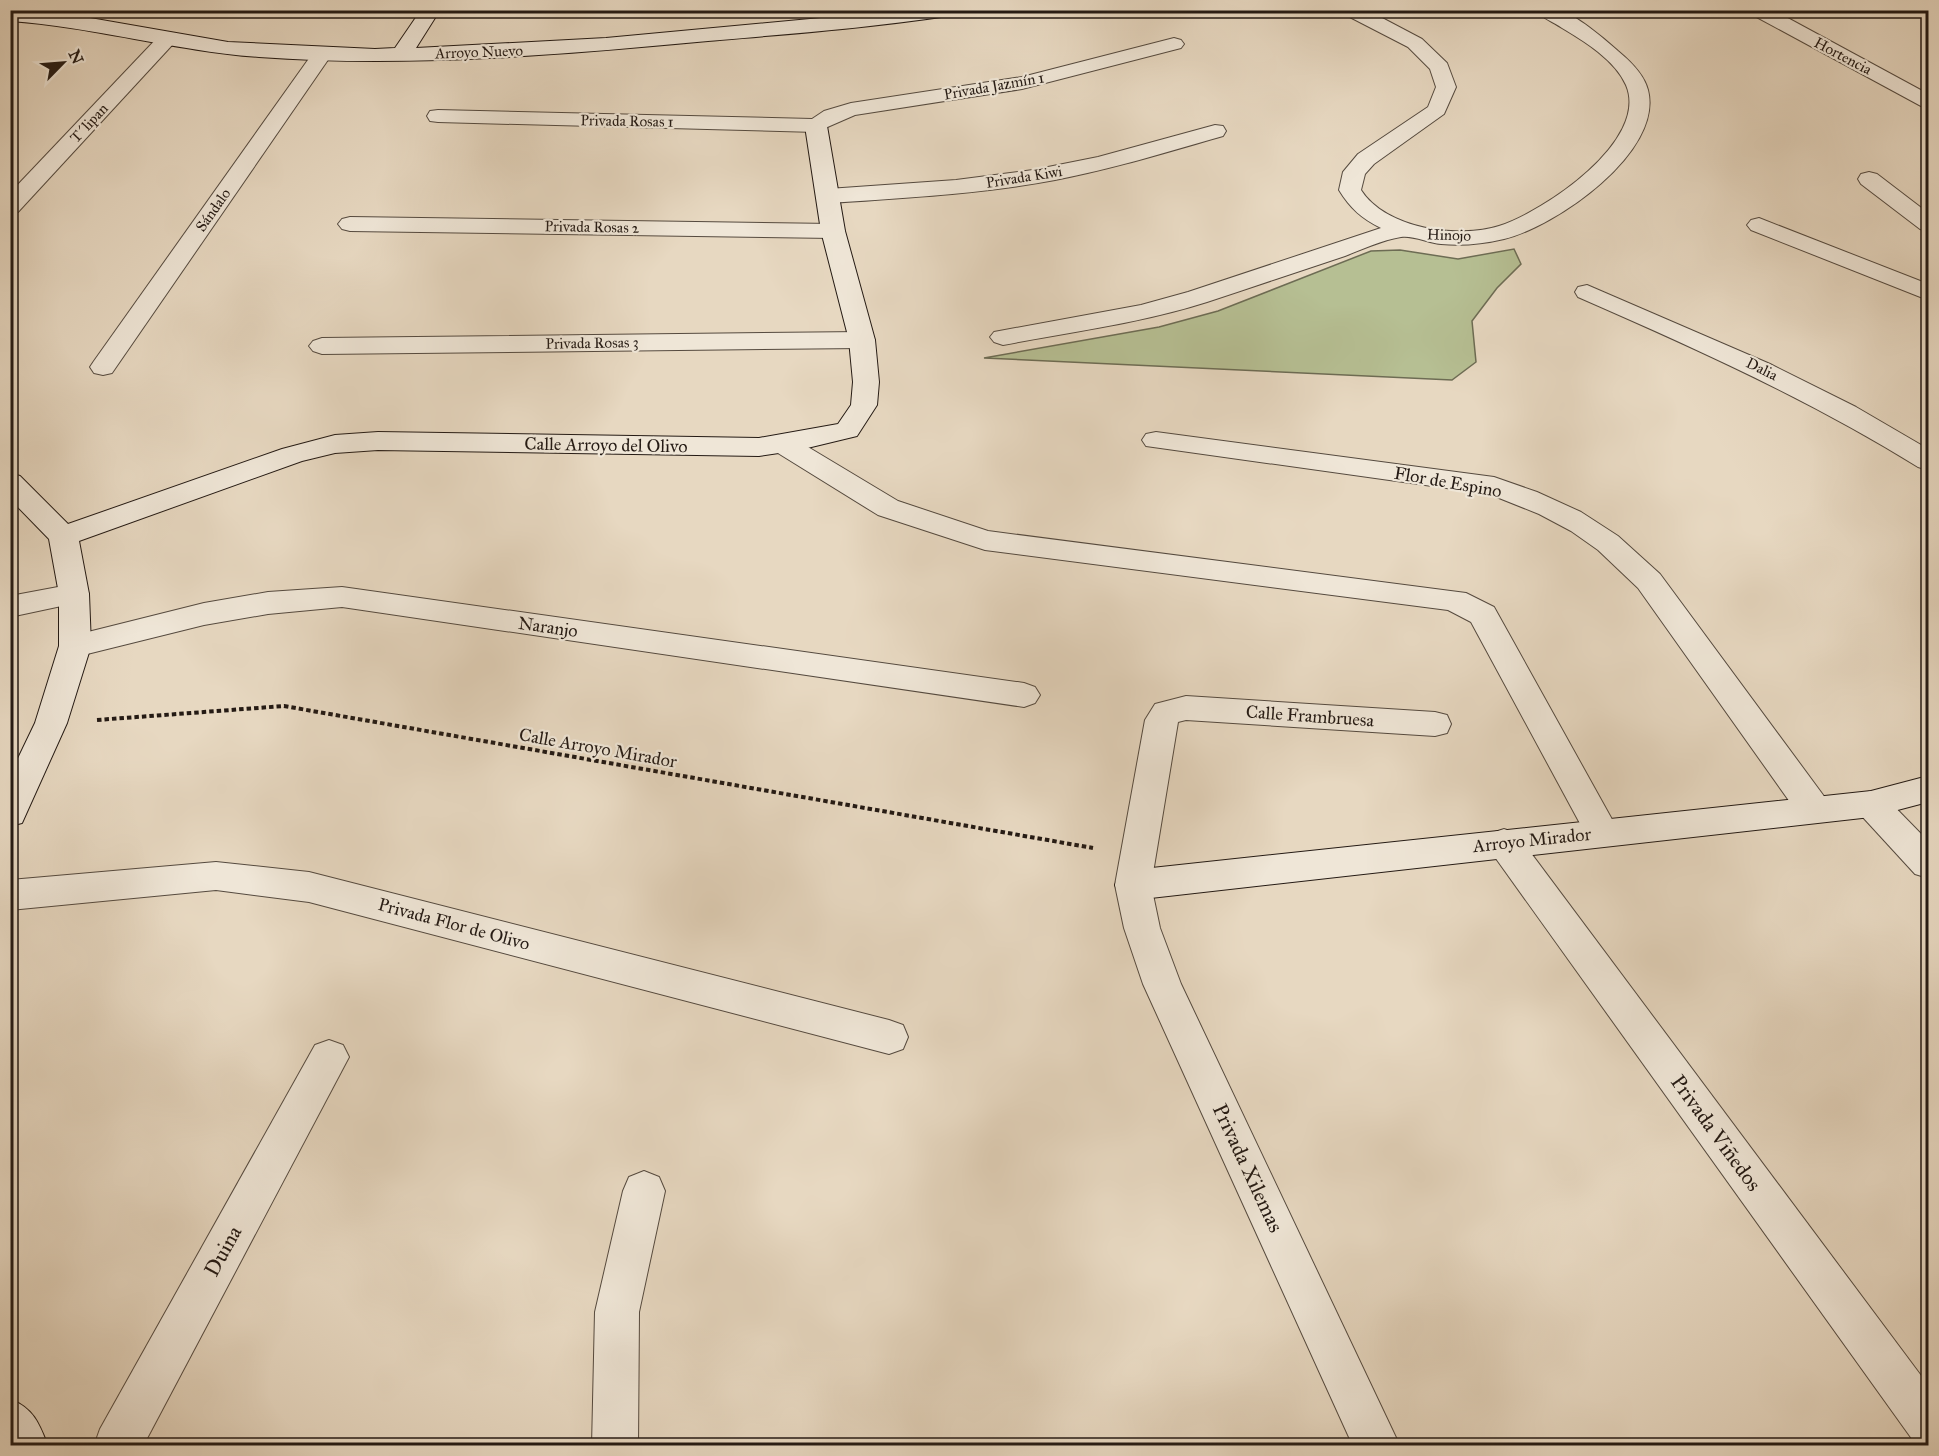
<svg xmlns="http://www.w3.org/2000/svg" width="1939" height="1456" font-family="'IM FELL Great Primer',serif">
  <style>
    .green { fill: #b6bf93; stroke: #6d6c54; stroke-width: 1.5 }
    .lines { fill: none; stroke-linecap: round; stroke-linejoin: round }
    .street-casing { stroke: #554a3f; stroke-width: 2 }
    .secondary-casing { stroke: #241a14; stroke-width: 2 }
    .path { stroke: #241a14; stroke-width: 4; stroke-dasharray: 4.5 3; stroke-linecap: butt }
    .street { fill: #efe6d7; fill-rule: evenodd }
    .secondary { fill: #efe6d7; fill-rule: evenodd }
    .labels { text-anchor: middle; dominant-baseline: central; stroke-width: 4.5; stroke-linejoin: round; paint-order: stroke }
    .far-street-label { font-size: 15px; fill: #241a14; stroke: #efe6d7 }
    .street-label { font-size: 18px; fill: #241a14; stroke: #efe6d7 }
    .near-street-label { font-size: 21px; fill: #241a14; stroke: #efe6d7 }
  </style>
  <rect width="100%" height="100%" fill="#e7d8c1"/>
  <filter id="stains"><feTurbulence type="fractalNoise" baseFrequency=".00333" numOctaves="4"/><feColorMatrix values="0 0 0 0 .2 0 0 0 0 .09 0 0 0 0 .02 0 0 0 .5 -.17"/></filter>
  <radialGradient id="worn" r=".72"><stop offset=".6" stop-color="#630" stop-opacity="0"/><stop offset="1" stop-color="#630" stop-opacity=".3"/></radialGradient>
  <path class="green" d="M 1514,249 L 1521,264 L 1497,288 L 1472,321 L 1476,362 L 1452,380 L 984,358 L 1159,327 L 1218,311 L 1371,251 L 1400,250 L 1458,259 Z"/>
  <g class="lines">
    <defs>
      <g id="street">
        <path d="M 1342,10 L 1367,10 L 1422,39 L 1447,63 L 1456,87 L 1444,114 L 1374,164 L 1365,174 L 1361,190 C 1386,229 1458,239 1499,226 C 1543,212 1650,141 1626,85 C 1615,60 1584,41 1562,28 C 1554,22 1541,18 1536,10 C 1543,10 1551,10 1558,10 C 1574,13 1606,40 1618,51 C 1630,61 1644,74 1648,90 C 1664,152 1555,227 1504,239 C 1483,244 1462,246 1441,244 C 1429,243 1412,235 1401,237 C 1382,240 1363,249 1345,256 C 1299,271 1253,287 1207,302 C 1141,323 1071,332 1003,345 L 994,342 L 990,337 L 994,332 L 1141,305 L 1188,292 L 1381,228 C 1362,219 1350,208 1339,190 L 1343,172 L 1358,154 L 1428,107 L 1436,87 L 1430,69 L 1408,47 L 1344,14 Z"/>
        <path d="M 1749,10 L 1773,10 L 1928,94 L 1928,108 L 1921,106 L 1751,14 Z"/>
        <path d="M 167,33 L 174,35 L 177,39 L 174,43 L 18,212 L 10,214 L 10,193 L 160,35 Z"/>
        <path d="M 1174,38 L 1181,40 L 1184,44 L 1181,48 L 1022,89 L 855,115 L 816,132 L 438,122 L 430,121 L 427,116 L 430,111 L 438,110 L 812,119 L 824,111 L 851,103 L 1022,77 Z"/>
        <path d="M 322,48 L 329,50 L 332,54 L 112,373 L 103,375 L 94,373 L 90,367 L 94,361 L 315,50 Z"/>
        <path d="M 1215,125 L 1223,126 L 1226,131 L 1223,136 C 1167,152 1112,169 1055,180 C 980,194 904,198 828,203 L 820,201 L 817,196 L 820,191 L 828,189 L 956,180 L 1033,170 L 1098,157 Z"/>
        <path d="M 1869,172 L 1877,174 L 1928,213 L 1928,231 L 1920,229 L 1861,184 L 1858,179 L 1861,174 Z"/>
        <path d="M 350,217 L 833,224 L 841,226 L 845,231 L 841,236 L 833,238 L 350,231 L 342,229 L 338,224 L 342,219 Z"/>
        <path d="M 1759,218 L 1928,284 L 1928,300 L 1751,230 L 1747,225 L 1751,220 Z"/>
        <path d="M 1587,285 L 1770,364 L 1856,407 L 1928,449 L 1928,470 L 1918,467 C 1810,400 1695,348 1578,297 L 1575,292 L 1578,287 Z"/>
        <path d="M 862,332 L 871,335 L 875,340 L 871,345 L 862,348 L 322,354 L 313,351 L 309,346 L 313,341 L 322,338 Z"/>
        <path d="M 1156,432 L 1494,477 L 1537,492 L 1581,512 L 1618,536 L 1660,574 L 1826,799 L 1831,809 L 1826,819 L 1814,822 L 1802,819 L 1638,588 L 1598,550 L 1571,531 L 1539,514 L 1489,494 L 1146,446 L 1142,440 L 1146,434 Z"/>
        <path d="M 783,435 L 793,438 L 898,501 L 988,531 L 1466,593 L 1494,607 L 1619,832 L 1614,842 L 1602,846 L 1590,842 L 1471,622 L 1448,610 L 985,550 L 878,515 L 773,450 L 769,444 L 773,438 Z"/>
        <path d="M 74,584 L 85,587 L 89,594 L 85,601 L 10,617 L 10,596 Z"/>
        <path d="M 342,587 L 1024,683 L 1035,687 L 1040,695 L 1035,703 L 1024,707 L 342,607 L 268,614 L 204,625 L 75,657 L 64,654 L 59,646 L 64,638 L 204,603 L 268,592 Z"/>
        <path d="M 1186,696 L 1435,712 L 1447,715 L 1451,724 L 1447,733 L 1435,736 L 1186,720 L 1178,722 L 1151,885 L 1160,928 L 1181,984 L 1400,1446 L 1353,1446 L 1143,984 L 1124,928 L 1115,885 L 1145,720 L 1155,704 Z"/>
        <path d="M 1871,791 L 1883,795 L 1928,841 L 1928,878 L 1915,874 L 1859,813 L 1854,804 L 1859,795 Z"/>
        <path d="M 1504,829 L 1516,833 L 1928,1385 L 1928,1446 L 1912,1439 L 1492,853 L 1486,843 L 1492,833 Z"/>
        <path d="M 216,862 L 309,872 L 889,1020 L 903,1025 L 908,1037 L 903,1049 L 889,1054 L 309,902 L 216,890 L 10,910 L 10,880 Z"/>
        <path d="M 329,1040 L 343,1045 L 349,1057 L 143,1446 L 94,1446 L 100,1429 L 315,1045 Z"/>
        <path d="M 644,1171 L 659,1177 L 665,1191 L 639,1312 L 638,1446 L 592,1446 L 595,1312 L 623,1191 L 629,1177 Z"/>
      </g>
      <g id="secondary">
        <path d="M 10,10 L 73,15 L 228,42 L 375,49 L 395,48 L 421,10 L 440,10 L 416,48 L 606,38 L 906,10 L 957,10 L 955,14 L 948,16 C 868,28 788,34 708,41 C 559,55 408,68 259,57 C 175,51 94,27 10,21 Z"/>
        <path d="M 816,120 L 824,121 L 827,126 L 845,231 L 875,340 L 879,382 L 877,405 L 857,436 L 799,450 L 759,456 L 378,450 L 335,453 L 302,461 L 79,541 L 89,594 L 91,646 L 67,723 L 22,823 L 10,826 L 10,775 L 35,723 L 59,646 L 59,594 L 49,539 L 10,499 L 10,473 L 20,476 L 68,524 L 282,449 L 335,435 L 378,432 L 759,438 L 838,424 L 851,405 L 853,382 L 849,340 L 821,231 L 805,126 L 808,121 Z"/>
        <path d="M 1928,776 L 1928,802 L 1871,817 L 1133,900 L 1120,895 L 1115,885 L 1120,875 L 1133,870 L 1871,791 Z"/>
        <path d="M 10,1399 C 34,1409 39,1423 48,1446 L 10,1446 Z"/>
      </g>
    </defs>
    <use href="#street" class="street-casing"/>
    <use href="#secondary" class="secondary-casing"/>
    <path class="path" d="M 97,720 L 284,706 L 1093,848"/>
    <use href="#street" class="street"/>
    <use href="#secondary" class="secondary"/>
  </g>
  <g class="labels">
    <g class="far-street-label">
      <text transform="translate(479 52) rotate(-2)">Arroyo Nuevo</text>
      <text transform="translate(1843 56) rotate(28)">Hortencia</text>
      <text transform="translate(994 86) rotate(-10)">Privada Jazmín 1</text>
      <text transform="translate(627 121) rotate(1)">Privada Rosas 1</text>
      <text transform="translate(89 123) rotate(-47)">T´lipan</text>
      <text transform="translate(1024 177) rotate(-9)">Privada Kiwi</text>
      <text transform="translate(213 210) rotate(-55)">Sándalo</text>
      <text transform="translate(592 227) rotate(1)">Privada Rosas 2</text>
      <text transform="translate(1449 235) rotate(2)">Hinojo</text>
      <text transform="translate(592 343) rotate(-1)">Privada Rosas 3</text>
      <text transform="translate(1762 369) rotate(26)">Dalia</text>
    </g>
    <g class="street-label">
      <text transform="translate(606 445) rotate(1)">Calle Arroyo del Olivo</text>
      <text transform="translate(1448 482) rotate(10)">Flor de Espino</text>
      <text transform="translate(548 627) rotate(8)">Naranjo</text>
      <text transform="translate(1310 716) rotate(4)">Calle Frambruesa</text>
      <text transform="translate(598 748) rotate(10)">Calle Arroyo Mirador</text>
      <text transform="translate(1532 840) rotate(-6)">Arroyo Mirador</text>
      <text transform="translate(454 924) rotate(15)">Privada Flor de Olivo</text>
    </g>
    <g class="near-street-label">
      <text transform="translate(1716 1133) rotate(54)">Privada Viñedos</text>
      <text transform="translate(1248 1168) rotate(65)">Privada Xilemas</text>
      <text transform="translate(223 1251) rotate(-61)">Duina</text>
    </g>
  </g>
  <rect width="1939" height="1456" fill="none" stroke="#e7d8c1" stroke-width="36"/>
  <rect x="12" y="12" width="1915" height="1432" fill="none" stroke="#241a14" stroke-width="3"/>
  <rect x="18" y="18" width="1903" height="1420" fill="none" stroke="#241a14" stroke-width="1.5"/>
  <g transform="translate(63 63) rotate(65)" stroke="#efe6d7" stroke-width="4.5" paint-order="stroke">
  <path d="M0-4.5L10 22L0 15L-10 22Z" fill="#241a14"/>
  <text y="-9" font-size="16" font-weight="bold" text-anchor="middle" fill="#241a14">N</text>
  </g>
  <rect width="100%" height="100%" filter="url(#stains)"/>
  <rect width="100%" height="100%" fill="url(#worn)"/>
</svg>
